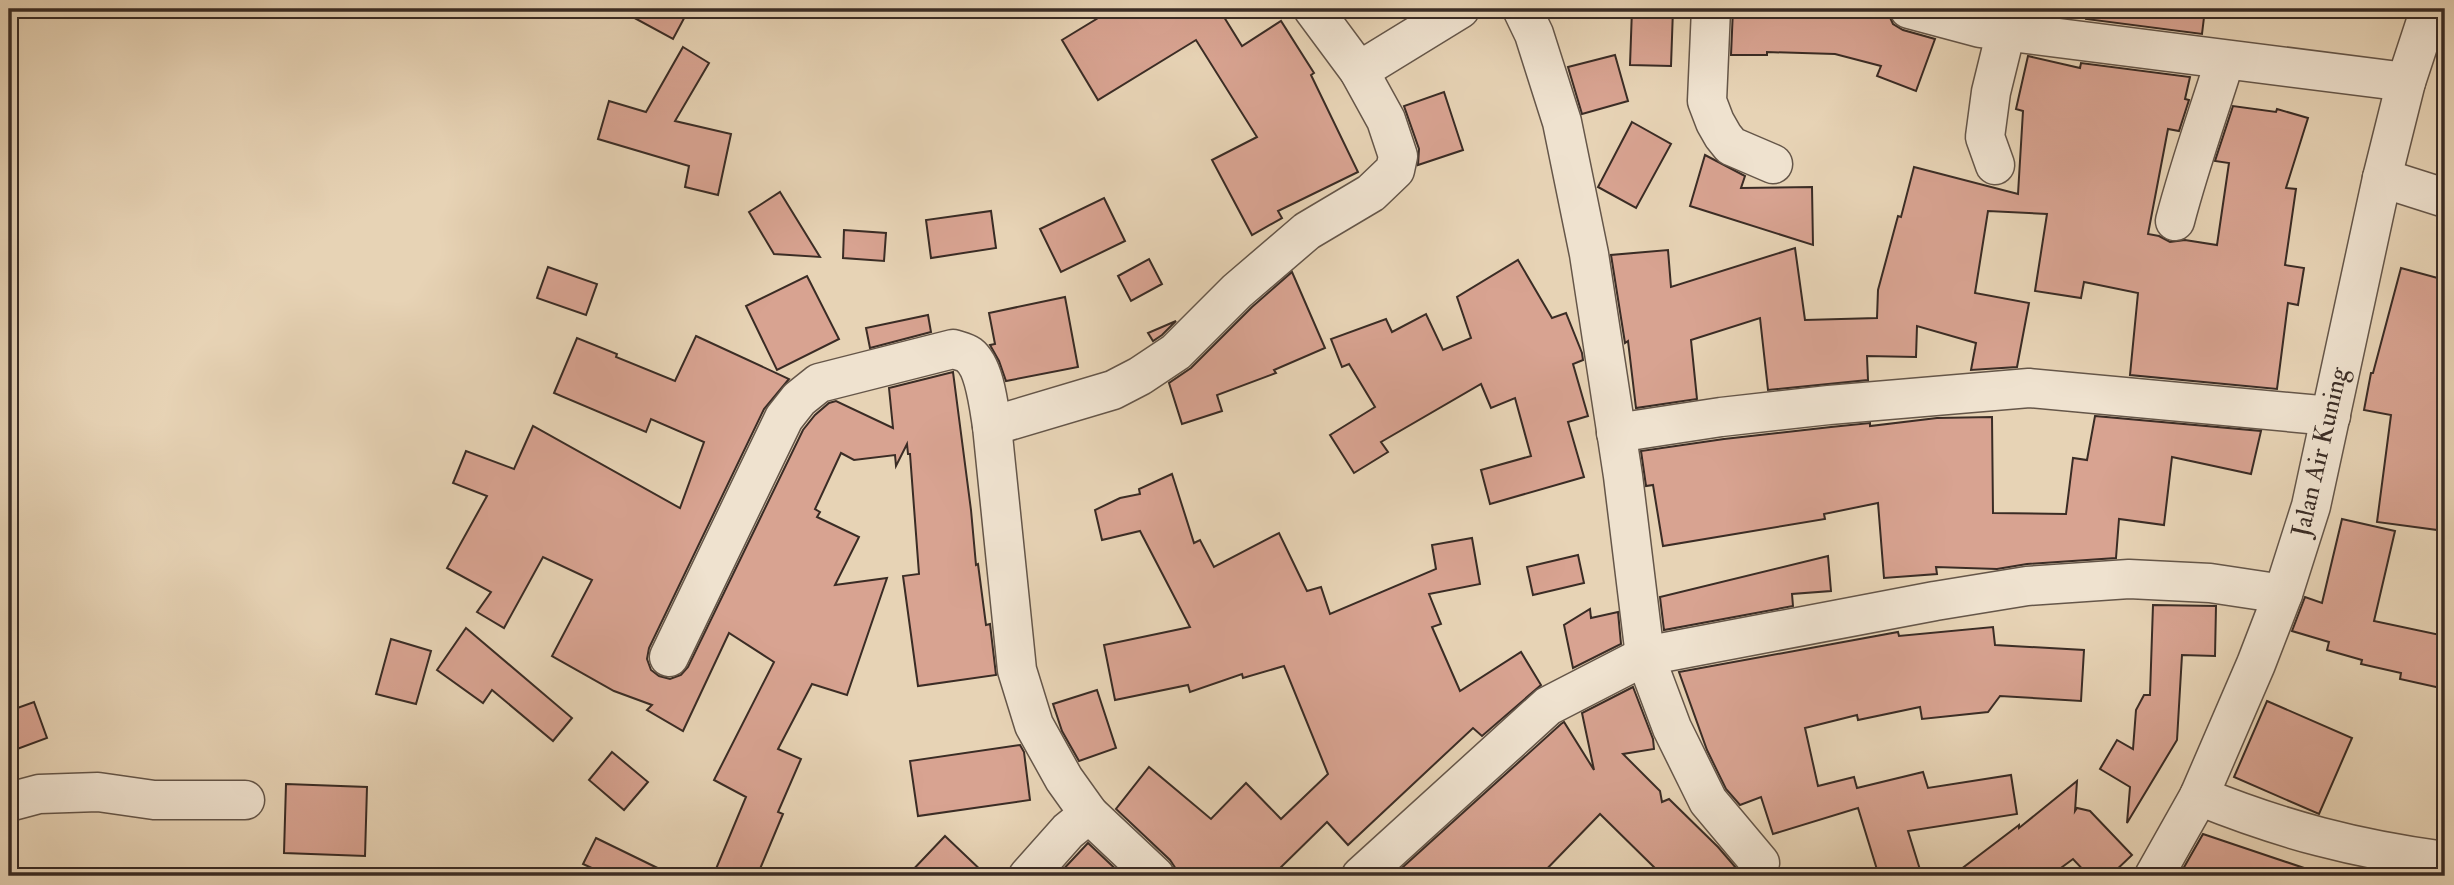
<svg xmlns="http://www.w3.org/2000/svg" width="2454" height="885" font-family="'IM FELL Double Pica',serif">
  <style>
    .building { fill: #d8a391; stroke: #3a2c25; stroke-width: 2 }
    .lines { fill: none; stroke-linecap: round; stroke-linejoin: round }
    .minor-casing { stroke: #655649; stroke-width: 41 }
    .minor { stroke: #efe2cf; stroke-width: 38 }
    .labels { text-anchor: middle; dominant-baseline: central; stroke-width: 7; stroke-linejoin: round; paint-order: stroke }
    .street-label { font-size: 26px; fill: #3a2c25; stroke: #efe2cf }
  </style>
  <rect width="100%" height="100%" fill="#e7d3b5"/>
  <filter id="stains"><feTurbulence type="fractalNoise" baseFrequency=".00286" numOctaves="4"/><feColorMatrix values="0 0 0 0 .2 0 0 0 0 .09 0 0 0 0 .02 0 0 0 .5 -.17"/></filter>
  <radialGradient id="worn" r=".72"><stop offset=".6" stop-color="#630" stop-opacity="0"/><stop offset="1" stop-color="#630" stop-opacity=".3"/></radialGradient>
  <g class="building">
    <path d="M 618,9 L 689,9 L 673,39 Z"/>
    <path d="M 1113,9 L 1219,9 L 1242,46 L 1281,21 L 1314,73 L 1311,75 L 1358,172 L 1278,211 L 1282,218 L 1252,235 L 1212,160 L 1257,137 L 1196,40 L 1098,100 L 1062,40 Z"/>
    <path d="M 1632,9 L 1673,9 L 1671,66 L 1630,65 Z"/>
    <path d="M 1733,9 L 1872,9 L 1888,13 L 1893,24 L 1903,30 L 1935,39 L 1916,91 L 1877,76 L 1881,66 L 1835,54 L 1767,52 L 1767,55 L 1731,55 Z"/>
    <path d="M 2087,9 L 2205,9 L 2202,34 L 2086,19 Z"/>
    <path d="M 683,47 L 709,63 L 675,121 L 731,134 L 718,195 L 685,187 L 689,166 L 598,139 L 609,101 L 646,112 Z"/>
    <path d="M 1615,55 L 1628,101 L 1582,114 L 1568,67 Z"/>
    <path d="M 2028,56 L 2080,68 L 2081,63 L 2190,77 L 2185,99 L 2189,100 L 2179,131 L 2168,129 L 2148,234 L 2159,236 L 2170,242 L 2185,240 L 2217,245 L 2229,163 L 2215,161 L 2233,106 L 2276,112 L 2277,109 L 2308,118 L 2286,188 L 2296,189 L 2285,265 L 2304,268 L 2298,305 L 2288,303 L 2277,389 L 2130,375 L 2138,293 L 2084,282 L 2081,298 L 2035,291 L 2047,214 L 1988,211 L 1975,293 L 2029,303 L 2017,367 L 1971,370 L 1976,343 L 1917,326 L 1916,357 L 1867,356 L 1868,380 L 1768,390 L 1760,318 L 1691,340 L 1697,399 L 1636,408 L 1628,341 L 1625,343 L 1611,255 L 1668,250 L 1671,287 L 1795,248 L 1805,320 L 1877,318 L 1878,290 L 1898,216 L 1901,217 L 1914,167 L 2018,194 L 2023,111 L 2016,109 Z"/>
    <path d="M 1444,92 L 1463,150 L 1418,165 L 1419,149 L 1404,106 Z"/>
    <path d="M 1632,122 L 1671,144 L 1636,208 L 1598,187 Z"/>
    <path d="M 1705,155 L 1745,176 L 1741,188 L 1812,187 L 1813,245 L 1690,206 Z"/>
    <path d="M 780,192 L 820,257 L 774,254 L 749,212 Z"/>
    <path d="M 1104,198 L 1125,241 L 1061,272 L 1040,229 Z"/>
    <path d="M 991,211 L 996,248 L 931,258 L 926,220 Z"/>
    <path d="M 844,230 L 886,233 L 884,261 L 843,258 Z"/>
    <path d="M 1149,259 L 1162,284 L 1131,301 L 1118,276 Z"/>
    <path d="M 1518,260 L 1552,318 L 1566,313 L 1582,353 L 1583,360 L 1573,364 L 1588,416 L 1568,422 L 1584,477 L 1490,504 L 1481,470 L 1531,456 L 1515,398 L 1491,408 L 1481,384 L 1381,442 L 1388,452 L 1354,473 L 1330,435 L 1375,407 L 1349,364 L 1342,367 L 1331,339 L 1386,319 L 1392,332 L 1426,314 L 1443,350 L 1471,338 L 1457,297 Z"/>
    <path d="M 548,267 L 597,284 L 586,315 L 537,298 Z"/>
    <path d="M 2401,268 L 2445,280 L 2445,419 L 2440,445 L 2445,445 L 2445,531 L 2377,522 L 2391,415 L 2364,410 L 2371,373 L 2373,373 Z"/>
    <path d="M 1292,272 L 1325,348 L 1274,370 L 1276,373 L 1217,395 L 1222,411 L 1182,424 L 1169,383 L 1191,368 L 1252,307 Z"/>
    <path d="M 807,276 L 839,339 L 777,370 L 746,306 Z"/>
    <path d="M 1065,297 L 1078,367 L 1006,381 L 999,361 L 990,345 L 995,344 L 989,313 Z"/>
    <path d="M 928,315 L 931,332 L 870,348 L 866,328 Z"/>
    <path d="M 1176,321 L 1162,335 L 1153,341 L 1148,333 Z"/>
    <path d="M 696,336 L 789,379 L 764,409 L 649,648 L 647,659 L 651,670 L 659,676 L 670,679 L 681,675 L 688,667 L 803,430 L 815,415 L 829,403 L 836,401 L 893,428 L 889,388 L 953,372 L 971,510 L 976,565 L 978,564 L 986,625 L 990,624 L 996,675 L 918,686 L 903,576 L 919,574 L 910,454 L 908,454 L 907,444 L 896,466 L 895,455 L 854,460 L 841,453 L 815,509 L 820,512 L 817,517 L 859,537 L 835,585 L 887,578 L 847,695 L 812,684 L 778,749 L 801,759 L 778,812 L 783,814 L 757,876 L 713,876 L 746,797 L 714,780 L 774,662 L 729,633 L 683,731 L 647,710 L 652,705 L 614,691 L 552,656 L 592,580 L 543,557 L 504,628 L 477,612 L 491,592 L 447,568 L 487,496 L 453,483 L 466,451 L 514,469 L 533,426 L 680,508 L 704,442 L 651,419 L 646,432 L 554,393 L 577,338 L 617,354 L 616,357 L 675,381 Z"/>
    <path d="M 2095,416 L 2261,431 L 2251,474 L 2172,457 L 2164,525 L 2119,519 L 2116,558 L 2027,564 L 1997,569 L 1936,567 L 1937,574 L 1884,578 L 1878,503 L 1824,514 L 1825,519 L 1663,546 L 1653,485 L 1646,486 L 1641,451 L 1724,439 L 1831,427 L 1870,423 L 1870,426 L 1937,418 L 1992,417 L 1993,513 L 2066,514 L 2073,458 L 2087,460 Z"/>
    <path d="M 1172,474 L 1194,543 L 1200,540 L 1214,567 L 1279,533 L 1307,591 L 1321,587 L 1330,614 L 1436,569 L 1432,545 L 1472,538 L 1480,584 L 1429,594 L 1441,624 L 1432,627 L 1460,691 L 1521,652 L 1541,685 L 1482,736 L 1473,728 L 1348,845 L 1327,822 L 1272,876 L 1176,876 L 1176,869 L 1170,860 L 1116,809 L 1149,767 L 1211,819 L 1246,783 L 1281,819 L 1328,774 L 1284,666 L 1243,678 L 1242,674 L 1190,692 L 1188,685 L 1115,700 L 1104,645 L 1190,627 L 1140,531 L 1102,540 L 1095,510 L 1120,498 L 1140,494 L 1139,489 Z"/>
    <path d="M 2342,519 L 2395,531 L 2374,621 L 2445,636 L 2445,689 L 2400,679 L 2401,673 L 2361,664 L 2362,660 L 2327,650 L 2329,642 L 2292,631 L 2305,597 L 2322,603 Z"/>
    <path d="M 1578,555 L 1584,583 L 1533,595 L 1527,567 Z"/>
    <path d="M 1828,556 L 1831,591 L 1792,594 L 1793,606 L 1664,630 L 1660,597 Z"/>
    <path d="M 2153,605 L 2216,606 L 2215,656 L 2182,655 L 2177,740 L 2127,823 L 2130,787 L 2100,769 L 2117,740 L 2133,749 L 2136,710 L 2144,695 L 2150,695 Z"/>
    <path d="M 1590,609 L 1591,618 L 1618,612 L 1621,644 L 1573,668 L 1564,625 Z"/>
    <path d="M 1993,627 L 1995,645 L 2084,650 L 2081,701 L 2000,696 L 1988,712 L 1922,719 L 1920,707 L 1858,720 L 1857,715 L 1805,728 L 1818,786 L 1854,777 L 1857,788 L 1923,772 L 1928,788 L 2011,775 L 2017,814 L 1908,831 L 1922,876 L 1879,876 L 1858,808 L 1773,834 L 1761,797 L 1740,805 L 1726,789 L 1707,750 L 1679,672 L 1898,632 L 1899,636 Z"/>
    <path d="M 466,628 L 572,718 L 553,741 L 492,690 L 483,703 L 437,670 Z"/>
    <path d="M 391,639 L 431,651 L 416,704 L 376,694 Z"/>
    <path d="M 1633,687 L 1653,739 L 1654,749 L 1623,754 L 1660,791 L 1662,802 L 1669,799 L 1718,847 L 1743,876 L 1663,876 L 1600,814 L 1540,876 L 1393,876 L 1561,724 L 1564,722 L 1594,770 L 1582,713 Z"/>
    <path d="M 1097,690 L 1116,748 L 1079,761 L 1062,731 L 1053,704 Z"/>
    <path d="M 2267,701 L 2352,738 L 2319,814 L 2234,777 Z"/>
    <path d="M 34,702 L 47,738 L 9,752 L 9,711 Z"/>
    <path d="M 1020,745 L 1024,752 L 1030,800 L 918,816 L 910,761 Z"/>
    <path d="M 612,752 L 648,782 L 624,810 L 589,780 Z"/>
    <path d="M 2077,781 L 2075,811 L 2077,808 L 2090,811 L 2132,855 L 2110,876 L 2089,876 L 2073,859 L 2050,876 L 1952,876 L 2019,825 L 2019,828 Z"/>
    <path d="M 286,784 L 367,787 L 365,856 L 284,853 Z"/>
    <path d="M 2203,834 L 2313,871 L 2312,876 L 2179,876 Z"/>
    <path d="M 945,836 L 987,876 L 907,876 Z"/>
    <path d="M 596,838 L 674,876 L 609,876 L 583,864 Z"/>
    <path d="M 1088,843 L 1123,876 L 1057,876 Z"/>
  </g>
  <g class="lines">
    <defs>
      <g id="minor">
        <path d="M 1522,9 L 1534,34 L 1562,122 L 1589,254 L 1623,476 L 1645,656 L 1672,728 L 1708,801 L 1760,863"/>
        <path d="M 1711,9 L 1707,101 L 1715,122 L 1723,136 L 1731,146 L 1773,164"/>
        <path d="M 1909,9 L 1980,28 L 2406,82"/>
        <path d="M 1359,71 L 1460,9"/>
        <path d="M 1995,165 L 1985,137 L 1991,92 L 2006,31"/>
        <path d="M 2382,178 L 2445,198"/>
        <path d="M 2175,221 C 2189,167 2208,114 2225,60"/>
        <path d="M 992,426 L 1113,390 L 1140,376 L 1176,352 L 1237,291 L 1307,231 L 1371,193 L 1395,170 L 1398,156 L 1386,120 L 1359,71 L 1313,9"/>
        <path d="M 1616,433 L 1721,417 L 1829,405 L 2029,388 L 2331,416"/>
        <path d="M 669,657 L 784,418 L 799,399 L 819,383 L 953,349 C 959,351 965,352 969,355 C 985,367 989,408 992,426 L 1017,670 L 1034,725 L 1064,779 L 1089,814 L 1155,876"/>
        <path d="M 2199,796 C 2283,830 2356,849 2445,861"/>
        <path d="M 9,802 L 39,794 L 98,792 L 154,800 L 245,800"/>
        <path d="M 1028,876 L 1068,831 L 1089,814"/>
        <path d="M 1361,876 L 1548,706 L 1645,656 L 1935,601 L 2027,586 L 2129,579 L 2210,583 L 2283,594"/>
        <path d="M 2154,876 L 2199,796 L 2256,664 L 2283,594 L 2311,506 L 2382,178 L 2406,82 L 2430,9"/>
      </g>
    </defs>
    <use href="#minor" class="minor-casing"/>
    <use href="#minor" class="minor"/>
  </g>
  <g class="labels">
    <g class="street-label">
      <text transform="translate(2320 452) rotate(-77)">Jalan Air Kuning</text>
    </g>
  </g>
  <rect width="2454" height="885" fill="none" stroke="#e7d3b5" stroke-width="35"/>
  <rect x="10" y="10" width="2433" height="864" fill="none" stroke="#3a2c25" stroke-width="3.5"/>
  <rect x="18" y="18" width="2419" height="850" fill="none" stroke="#3a2c25" stroke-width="2"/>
  <rect width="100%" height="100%" filter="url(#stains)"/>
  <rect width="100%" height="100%" fill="url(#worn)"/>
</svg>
